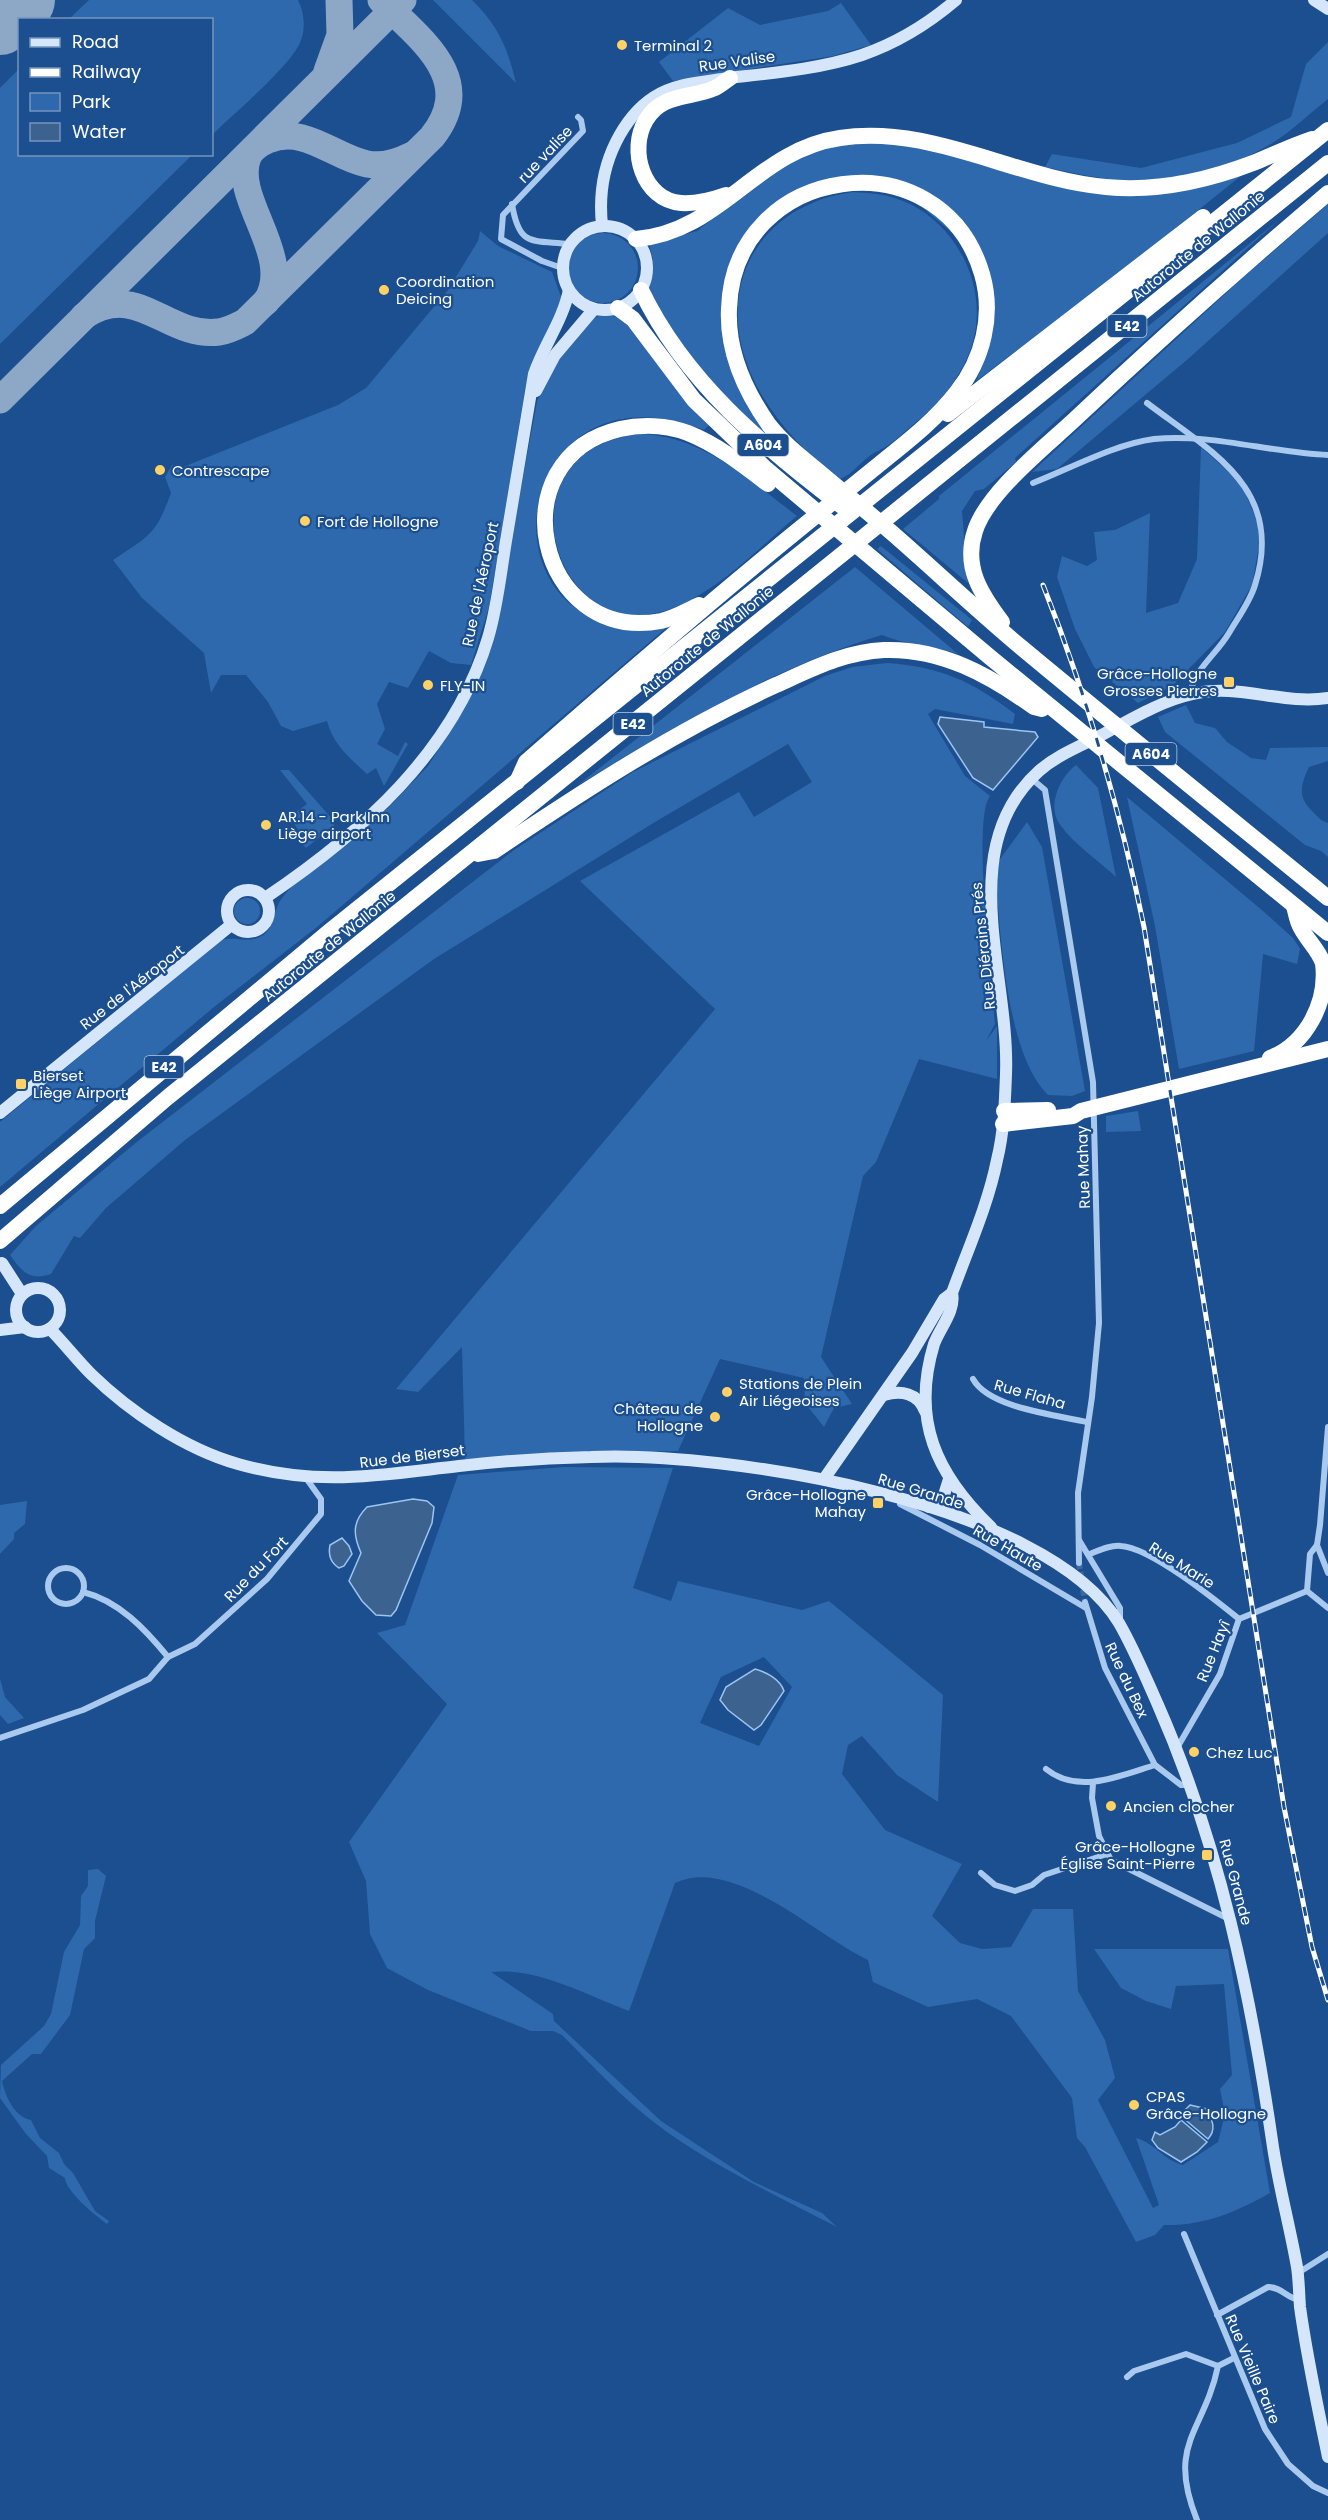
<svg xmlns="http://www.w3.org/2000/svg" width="1328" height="2520" font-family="Poppins,sans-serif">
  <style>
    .green { fill: #2e69ad; fill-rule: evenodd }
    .water { fill: #3c6290; stroke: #9cc4f0; stroke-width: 1.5 }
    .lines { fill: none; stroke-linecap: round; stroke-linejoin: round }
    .taxiway { stroke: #8da7c7; stroke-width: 27 }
    .runway { stroke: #8da7c7; stroke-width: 66 }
    .street-tunnel { stroke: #3d69a0; stroke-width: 6; stroke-dasharray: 6 3; stroke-linecap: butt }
    .street { stroke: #a9c9ee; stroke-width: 6 }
    .secondary { stroke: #d6e6fa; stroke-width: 12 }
    .highway { stroke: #fff; stroke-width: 16 }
    .rail-casing { stroke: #fff; stroke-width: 5 }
    .rail { stroke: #1b4f8f; stroke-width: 3; stroke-dasharray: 9; stroke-linecap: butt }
    .poi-dot { fill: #ffd166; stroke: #1b4f8f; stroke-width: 2 }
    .labels { text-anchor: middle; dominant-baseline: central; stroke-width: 4.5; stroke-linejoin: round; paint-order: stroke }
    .shield { fill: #1b4f8f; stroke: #bbcadd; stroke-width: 1.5 }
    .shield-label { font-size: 14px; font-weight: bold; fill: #fff }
    .poi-label { font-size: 15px; fill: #fff; stroke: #1b4f8f; text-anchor: start }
    .street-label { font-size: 15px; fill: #fff; stroke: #1b4f8f }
  </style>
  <rect width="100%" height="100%" fill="#1b4f8f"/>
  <g class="green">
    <path d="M 89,0 L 298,0 C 305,14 306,31 299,45 C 284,72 235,112 212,135 L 212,20 L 69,19 Z"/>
    <path d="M 433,0 L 472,0 C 498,25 508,49 516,83 Z"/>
    <path d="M 841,3 L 871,45 L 833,56 L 673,81 L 659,62 L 728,8 L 760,25 L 828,11 Z"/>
    <path d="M 1328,42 L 1328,99 C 1310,113 1293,130 1274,142 C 1230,170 1169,182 1118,180 C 1093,178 1069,172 1045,167 L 1052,154 L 1141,168 L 1237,143 L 1291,117 L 1306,64 Z"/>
    <path d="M 19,69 L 20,154 L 192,155 L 0,344 L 0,88 Z"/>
    <path d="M 882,138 L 1088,189 L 1252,167 L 1125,269 L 976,381 C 1000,328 992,314 983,259 L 889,179 C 793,160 725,226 721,319 L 769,435 L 765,438 L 712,384 L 656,310 L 649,288 L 653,260 L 649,244 L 697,231 L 776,169 L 825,145 Z"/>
    <path d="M 853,192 C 870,193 887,194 903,201 C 958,223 991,291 971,348 C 961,378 938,405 914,424 C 902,434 891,445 878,451 C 863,457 853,476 837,480 C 803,450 770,417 751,374 C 713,286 759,205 853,192 Z"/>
    <path d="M 1328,204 L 1328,233 L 1188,359 L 1057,469 L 1032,472 L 1238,282 Z"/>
    <path d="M 1280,219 L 1015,458 L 1016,462 L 984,489 L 975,491 L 962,511 L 968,583 L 903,529 L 939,499 L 939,496 Z"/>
    <path d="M 480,231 L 498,246 L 552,272 L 563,302 L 532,365 L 525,389 L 489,607 L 471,665 L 451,663 L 429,651 L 408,688 L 389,682 L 377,704 L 385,729 L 377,744 L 398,756 L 405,742 L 408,744 L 384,786 L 376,768 L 367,774 C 351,759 333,745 327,721 L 293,731 L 281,726 L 268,702 L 246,675 L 221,675 L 211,693 L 204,653 L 142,598 L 113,560 C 150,535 155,536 171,493 L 165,477 L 172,465 L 183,467 L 338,405 L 366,388 L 448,290 L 478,241 Z"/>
    <circle cx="603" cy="268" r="35"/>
    <path d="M 604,315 L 626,318 L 711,423 L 704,430 C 508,353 469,649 666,628 L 317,927 L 214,1007 L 0,1187 L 0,1122 L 221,940 C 232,937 243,941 254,939 C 275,934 271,916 280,901 C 283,896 288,891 292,886 L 388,808 L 428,766 L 465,708 L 492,642 L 537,402 L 553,364 L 591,318 Z"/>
    <path d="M 644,434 C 705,438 750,480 797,516 C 758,548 721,589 673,608 C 551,656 493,444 644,434 Z"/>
    <path d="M 1201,447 L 1241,483 L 1258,523 L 1259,546 L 1252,585 L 1225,632 L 1172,686 L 1138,703 L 1094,667 L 1075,629 L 1057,577 L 1062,556 L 1087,566 L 1097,560 L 1094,532 L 1115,530 L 1150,513 L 1146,613 L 1178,603 L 1197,559 Z"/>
    <path d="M 881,546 L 972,620 L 968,627 L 877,549 Z"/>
    <path d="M 855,567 L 958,654 C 933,646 905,645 882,635 C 773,668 675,726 578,785 Z"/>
    <path d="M 887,663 C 941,667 972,681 1015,714 L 1013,724 L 935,709 L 928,714 L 965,776 L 990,796 C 972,818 992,988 995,1024 L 986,1041 L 997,1026 L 997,1079 L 919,1059 L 876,1162 L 863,1176 L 821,1357 L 852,1404 L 834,1408 L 824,1427 L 805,1403 L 804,1378 L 720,1359 L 678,1451 L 557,1454 L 465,1461 L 462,1347 L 418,1392 L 396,1389 L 715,1009 L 580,881 L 739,792 L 754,817 L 812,782 L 788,744 L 655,822 L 434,959 L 185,1140 L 106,1208 L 80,1238 L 74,1236 L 51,1274 C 30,1281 22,1272 10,1255 L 36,1226 L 138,1141 L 514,850 L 633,772 L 825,676 L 852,667 Z"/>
    <path d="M 1186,705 L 1195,723 L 1215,728 L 1227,742 L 1251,758 L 1266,760 L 1270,748 L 1328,747 L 1328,761 L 1309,767 C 1301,784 1297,797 1312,811 C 1317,816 1321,821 1328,823 L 1328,857 L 1321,851 L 1305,845 L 1165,732 L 1158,717 Z"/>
    <path d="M 1076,765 L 1098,788 L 1116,877 C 1099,861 1075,845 1061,826 C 1046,807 1059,778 1076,765 Z"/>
    <path d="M 280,770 L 289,770 L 333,820 L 334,826 L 306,848 L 299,840 L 303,836 L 289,817 L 307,804 Z"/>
    <path d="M 1127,797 L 1263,911 L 1293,938 L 1300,949 L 1297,964 L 1263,954 L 1254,1051 L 1179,1069 L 1155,926 Z"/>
    <path d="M 1027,822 L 1042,847 L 1085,1091 L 1072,1096 L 1048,1095 C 1005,1054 1000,926 995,866 Z"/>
    <circle cx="247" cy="911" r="13"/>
    <path d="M 1138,1111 L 1141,1131 L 1106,1132 L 1106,1116 Z"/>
    <path d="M 564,1467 L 673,1468 L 633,1588 L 671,1601 L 678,1581 L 802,1610 L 829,1601 L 943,1695 L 938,1802 L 897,1775 L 862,1736 L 848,1745 L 842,1774 L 885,1830 L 962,1864 L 932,1916 L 960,1943 L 982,1949 L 1011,1947 L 1033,1909 L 1073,1909 L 1078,1991 L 1105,2040 L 1115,2078 L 1098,2100 L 1153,2208 L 1159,2205 L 1136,2138 C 1155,2143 1163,2160 1183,2165 L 1218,2142 L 1225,2114 L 1220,2089 L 1232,2075 L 1224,1984 L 1176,1986 L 1171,2009 L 1146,2001 L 1121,1988 L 1094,1949 L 1228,1949 L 1270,2193 C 1236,2212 1204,2226 1164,2225 L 1155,2235 L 1136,2242 L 1085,2147 L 1077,2138 L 1072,2098 L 1011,2016 L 977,1999 L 928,2007 L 873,1982 L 868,1960 C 818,1937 733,1855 675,1883 L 629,2011 C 586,1995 537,1967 491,1972 L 553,2014 L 554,2021 L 661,2121 L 754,2182 L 822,2213 L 837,2227 C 776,2195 710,2165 655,2123 C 621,2097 592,2065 562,2035 L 553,2031 L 531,2031 L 428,1990 L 387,1968 L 370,1934 L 366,1881 L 349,1842 L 447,1704 L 377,1633 L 405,1625 L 458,1475 ZM 764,1657 L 792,1687 L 759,1746 L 700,1723 L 721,1677 Z"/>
    <path d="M 27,1501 L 25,1524 L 14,1533 L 14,1539 L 0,1554 L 0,1563 L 0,1505 Z"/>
    <path d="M 0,1679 L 5,1697 L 24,1718 L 8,1724 L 0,1715 Z"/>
    <path d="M 98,1869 L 106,1876 L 95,1921 L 95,1938 L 84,1949 L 70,2015 L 41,2054 L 32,2054 L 2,2081 C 5,2095 14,2117 31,2120 L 40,2138 L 59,2153 L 64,2164 L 73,2173 L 95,2211 L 109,2221 L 107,2224 C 95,2215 66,2192 65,2178 L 49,2168 L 47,2156 L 26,2134 L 0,2098 L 1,2065 L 44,2026 L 51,2014 L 64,1952 L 80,1925 L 81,1896 L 88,1886 L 88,1870 Z"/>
  </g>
  <g class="water">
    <path d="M 940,717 L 984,722 L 984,727 L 1035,732 L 1038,737 L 993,790 L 973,778 L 938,724 Z"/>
    <path d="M 413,1499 L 427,1501 L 434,1507 L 432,1523 L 396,1610 L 391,1616 L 376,1615 L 362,1601 L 349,1581 L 361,1553 C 353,1535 352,1522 367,1507 Z"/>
    <path d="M 342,1538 L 349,1546 L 352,1554 L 344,1566 L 339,1568 C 331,1563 328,1555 330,1545 Z"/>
    <path d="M 755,1669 C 766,1672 780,1679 784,1691 L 761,1725 L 754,1730 L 728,1710 L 720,1700 L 726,1687 Z"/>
    <path d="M 1190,2105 L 1207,2109 C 1212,2120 1217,2129 1208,2139 L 1182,2117 L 1182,2113 Z"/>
    <path d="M 1181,2120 L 1207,2142 L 1197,2152 L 1181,2162 L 1158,2148 L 1152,2140 L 1155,2132 L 1160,2135 L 1175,2127 Z"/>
  </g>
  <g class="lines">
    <g class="taxiway">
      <path d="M 327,71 L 340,35 L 339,0"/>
      <path d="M 266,302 C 296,256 231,199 248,157 C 252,148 259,144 268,140 C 305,125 333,157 367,164 C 383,167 398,162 412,155"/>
      <path d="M 84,316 C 139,280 167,339 219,332 C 228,331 237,326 245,322 L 432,137 C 478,79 420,39 381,0"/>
      <path d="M 0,400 L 403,0"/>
    </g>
    <path class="runway" d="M 0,22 L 22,0"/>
    <path class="street-tunnel" d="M 1079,1563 L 1085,1602"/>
    <g class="street">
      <path d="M 512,204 C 519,247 531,240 569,244"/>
      <path d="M 562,268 L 542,261 L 501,239 L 503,215 L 583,131 L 581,120 L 578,117"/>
      <path d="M 1147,403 C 1213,453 1285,489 1255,585 C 1250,602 1237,619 1229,633 C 1216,655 1195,668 1190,694"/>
      <path d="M 1033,483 C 1069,469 1115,444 1154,439 C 1210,433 1271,453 1328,455"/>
      <path d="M 1032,779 L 1045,790 L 1093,1082 L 1099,1323 L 1092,1397 L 1078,1493 L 1079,1563"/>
      <path d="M 973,1379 C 989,1408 1056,1415 1087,1422"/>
      <path d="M 900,1504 L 980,1545 L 1086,1608"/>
      <path d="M 1079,1540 L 1120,1608 L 1120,1623"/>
      <path d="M 1317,1545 L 1328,1573"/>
      <path d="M 1090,1554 C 1100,1550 1110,1545 1121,1546 C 1151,1548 1214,1599 1239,1619"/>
      <circle cx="66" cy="1586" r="18"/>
      <path d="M 1307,1591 L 1310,1554 L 1317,1545 L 1320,1525 L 1328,1427"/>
      <path d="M 1307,1591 L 1328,1608"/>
      <path d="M 83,1592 C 119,1601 145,1629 168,1657"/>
      <path d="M 1085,1602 L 1105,1668 L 1155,1765 L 1181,1785 L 1190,1785"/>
      <path d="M 0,1738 L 83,1710 L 149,1679 L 168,1657 L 195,1644 L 267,1579 L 321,1514 L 321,1499 L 306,1478"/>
      <path d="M 1177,1748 L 1220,1674 L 1239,1619 L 1307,1591"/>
      <path d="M 1046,1769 C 1078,1795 1120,1776 1155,1765"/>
      <path d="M 1093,1783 L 1092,1798 L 1099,1836 L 1111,1860 L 1229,1919"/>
      <path d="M 981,1873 L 995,1885 L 1015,1891 L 1032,1885 L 1044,1875 L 1107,1854"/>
      <path d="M 1184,2234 L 1265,2429 L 1288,2464 L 1313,2486 L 1328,2493"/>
      <path d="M 1298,2273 L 1328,2254"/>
      <path d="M 1217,2315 L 1268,2287 C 1282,2287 1287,2299 1300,2300"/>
      <path d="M 1127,2377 L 1134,2371 L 1186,2354 L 1218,2366"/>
      <path d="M 1197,2520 C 1166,2443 1204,2433 1218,2366 L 1234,2358"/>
    </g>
    <g class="secondary">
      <path d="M 1314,0 L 1328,9"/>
      <path d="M 602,225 C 599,196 603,168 616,142 C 625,124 637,108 654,97 C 676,83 703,82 728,78 C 772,73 820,69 862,55 C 897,43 929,23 956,0"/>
      <circle cx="605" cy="268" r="42"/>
      <path d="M 536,391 L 555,355 L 594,309"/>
      <circle cx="248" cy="911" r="21"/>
      <path d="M 265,898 C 360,834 454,752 488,638 C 498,605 501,569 507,535 C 516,481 525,428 534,374 C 544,345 563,320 569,290"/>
      <path d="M 0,1113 L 231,925"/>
      <path d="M 2,1263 L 22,1294"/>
      <circle cx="38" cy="1310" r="22"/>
      <path d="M 50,1329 C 64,1343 77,1360 91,1374 C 130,1412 185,1449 238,1464 C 318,1487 379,1475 459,1466 C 503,1461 547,1458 591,1457 C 724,1451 1045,1501 1119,1623 C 1134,1649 1146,1678 1158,1705 C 1220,1846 1251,1995 1273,2147 C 1279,2187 1290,2227 1297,2267 C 1299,2280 1299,2294 1300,2307 C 1307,2358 1318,2408 1328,2457"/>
      <path d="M 0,1330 L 25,1327"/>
      <path d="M 884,1395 C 901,1390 918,1393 925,1411"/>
      <path d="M 824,1479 L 912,1353 L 944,1299 L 952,1293"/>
      <path d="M 929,1507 L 944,1495 L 949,1479"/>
      <path d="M 991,1527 C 936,1474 911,1420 934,1344 C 940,1328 956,1310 952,1293 C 968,1249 988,1205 997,1160 C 1004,1132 1005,1102 1006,1074 C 1010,975 953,848 1039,771 C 1056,756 1078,747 1098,737 C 1128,721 1160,701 1193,694 C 1238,683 1282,705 1328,698"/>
    </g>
    <g class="highway">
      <path d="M 726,195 C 712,200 697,204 681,203 C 643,200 628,150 646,120 C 662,93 690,99 715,88 C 720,86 725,81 730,78"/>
      <path d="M 636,239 C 721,232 756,150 840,138 C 931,124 1016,179 1106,187 C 1157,192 1206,181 1253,163 C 1273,155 1291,146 1312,139"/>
      <path d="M 641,290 C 685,382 764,447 843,507"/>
      <path d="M 618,308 L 633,319 L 694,400 L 766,469 L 991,658 L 1328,933"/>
      <path d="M 948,414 L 1203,217"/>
      <path d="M 699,605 C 686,611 675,618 661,621 C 537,644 496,458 620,429 C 642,424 667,425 688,433 C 718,445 743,465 768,484"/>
      <path d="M 1002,622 C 981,594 963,567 975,531 C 987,493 1044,448 1074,420 C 1157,342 1241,267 1328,193"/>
      <path d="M 517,782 L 526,762 C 615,684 705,606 797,531 C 827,507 857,482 887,458 C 912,438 937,418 957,392 C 983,359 994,315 982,274 C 941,134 733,163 729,309 C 727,350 745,391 769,425 C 783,443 801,457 818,471 C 845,494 873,516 899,539 C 940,575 980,613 1022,648 C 1123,732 1226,815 1328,898"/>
      <path d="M 478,854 L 494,851 C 585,790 677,730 776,685 C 812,669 844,652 884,650 C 941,648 989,675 1034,707 L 1042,709"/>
      <path d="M 1270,1058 C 1306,1044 1328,1003 1323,963 C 1318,949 1307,940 1301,928 C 1297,922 1296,913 1294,906"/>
      <path d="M 1004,1111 L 1048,1110"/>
      <path d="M 1003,1124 L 1073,1116 L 1081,1111 L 1328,1049"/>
      <path d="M 0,1206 L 330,931 L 1328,130"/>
      <path d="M 0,1241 L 168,1097 L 1328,163"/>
    </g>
    <defs>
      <path id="rail" d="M 1043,585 C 1087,696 1120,810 1144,927 L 1284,1807 L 1312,1947 L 1328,2000"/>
    </defs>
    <use href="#rail" class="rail-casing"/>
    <use href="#rail" class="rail"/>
  </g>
  <g class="poi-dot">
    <circle cx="622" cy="45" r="6"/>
    <circle cx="384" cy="290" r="6"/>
    <circle cx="160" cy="470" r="6"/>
    <circle cx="305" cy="521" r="6"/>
    <rect x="1223" y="676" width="12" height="12" rx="3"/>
    <circle cx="428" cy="685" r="6"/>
    <circle cx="266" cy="825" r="6"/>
    <rect x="15" y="1078" width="12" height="12" rx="3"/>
    <circle cx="727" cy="1392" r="6"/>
    <circle cx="715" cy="1417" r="6"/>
    <rect x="872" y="1497" width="12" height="12" rx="3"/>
    <circle cx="1194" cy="1752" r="6"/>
    <circle cx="1111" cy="1806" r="6"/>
    <rect x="1201" y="1849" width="12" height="12" rx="3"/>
    <circle cx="1134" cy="2105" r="6"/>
  </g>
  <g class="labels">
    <g class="shield">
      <rect x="1107.5" y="315" width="39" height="22" rx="4.5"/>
      <rect x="737.5" y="434" width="51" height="22" rx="4.5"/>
      <rect x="613.5" y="713" width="39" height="22" rx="4.5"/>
      <rect x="1125.5" y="743" width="51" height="22" rx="4.5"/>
      <rect x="144.5" y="1056" width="39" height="22" rx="4.5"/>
    </g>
    <g class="shield-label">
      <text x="1127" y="326">E42</text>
      <text x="763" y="445">A604</text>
      <text x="633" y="724">E42</text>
      <text x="1151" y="754">A604</text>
      <text x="164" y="1067">E42</text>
    </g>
    <g class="poi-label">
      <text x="634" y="45">Terminal 2</text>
      <text x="396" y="281">Coordination<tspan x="396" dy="17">Deicing</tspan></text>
      <text x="172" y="470">Contrescape</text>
      <text x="317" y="521">Fort de Hollogne</text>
      <text x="1217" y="673" text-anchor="end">Grâce-Hollogne<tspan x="1217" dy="17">Grosses Pierres</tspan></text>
      <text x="440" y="685">FLY-IN</text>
      <text x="278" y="816">AR.14 - Park Inn<tspan x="278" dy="17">Liège airport</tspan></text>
      <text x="33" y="1075">Bierset<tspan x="33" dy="17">Liège Airport</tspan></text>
      <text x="739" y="1383">Stations de Plein<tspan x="739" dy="17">Air Liégeoises</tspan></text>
      <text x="703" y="1408" text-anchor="end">Château de<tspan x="703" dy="17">Hollogne</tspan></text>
      <text x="866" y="1494" text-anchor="end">Grâce-Hollogne<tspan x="866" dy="17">Mahay</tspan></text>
      <text x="1206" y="1752">Chez Luc</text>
      <text x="1123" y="1806">Ancien clocher</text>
      <text x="1195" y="1846" text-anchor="end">Grâce-Hollogne<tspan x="1195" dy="17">Église Saint-Pierre</tspan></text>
      <text x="1146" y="2096">CPAS<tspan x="1146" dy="17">Grâce-Hollogne</tspan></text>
    </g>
    <g class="street-label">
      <text transform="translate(737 61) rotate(-8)">Rue Valise</text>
      <text transform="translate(545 154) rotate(-47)">rue valise</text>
      <text transform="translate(1198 246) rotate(-39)">Autoroute de Wallonie</text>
      <text transform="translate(480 584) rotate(-78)">Rue de l'Aéroport</text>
      <text transform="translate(707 641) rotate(-39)">Autoroute de Wallonie</text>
      <text transform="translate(329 946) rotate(-39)">Autoroute de Wallonie</text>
      <text transform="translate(983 946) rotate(-96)">Rue Diérains Prés</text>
      <text transform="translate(132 987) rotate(-38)">Rue de l'Aéroport</text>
      <text transform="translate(1083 1167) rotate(-92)">Rue Mahay</text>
      <text transform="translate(1030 1394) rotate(16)">Rue Flaha</text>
      <text transform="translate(412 1456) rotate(-7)">Rue de Bierset</text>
      <text transform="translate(921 1491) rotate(17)">Rue Grande</text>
      <text transform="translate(1008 1548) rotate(30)">Rue Haute</text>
      <text transform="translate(1182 1565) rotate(32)">Rue Marie</text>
      <text transform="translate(256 1569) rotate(-46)">Rue du Fort</text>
      <text transform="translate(1213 1651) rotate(-68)">Rue Hayî</text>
      <text transform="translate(1127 1680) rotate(65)">Rue du Bex</text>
      <text transform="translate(1236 1882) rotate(75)">Rue Grande</text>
      <text transform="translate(1253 2369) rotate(67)">Rue Vieille Paire</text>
    </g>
  </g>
  <rect x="18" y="18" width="195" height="138" fill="#1b4f8f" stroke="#7695bc" stroke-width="1.5"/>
  <rect x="30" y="38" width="30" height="9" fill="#d6e6fa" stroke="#7695bc" stroke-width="1.5"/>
  <text x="72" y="48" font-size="18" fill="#ffffff">Road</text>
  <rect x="30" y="68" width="30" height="9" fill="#ffffff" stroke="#7695bc" stroke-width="1.5"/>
  <text x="72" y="78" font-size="18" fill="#ffffff">Railway</text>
  <rect x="30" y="93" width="30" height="18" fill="#2e69ad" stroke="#7695bc" stroke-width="1.5"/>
  <text x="72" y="108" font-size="18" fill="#ffffff">Park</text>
  <rect x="30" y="123" width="30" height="18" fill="#3c6290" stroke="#7695bc" stroke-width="1.5"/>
  <text x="72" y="138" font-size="18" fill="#ffffff">Water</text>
</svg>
